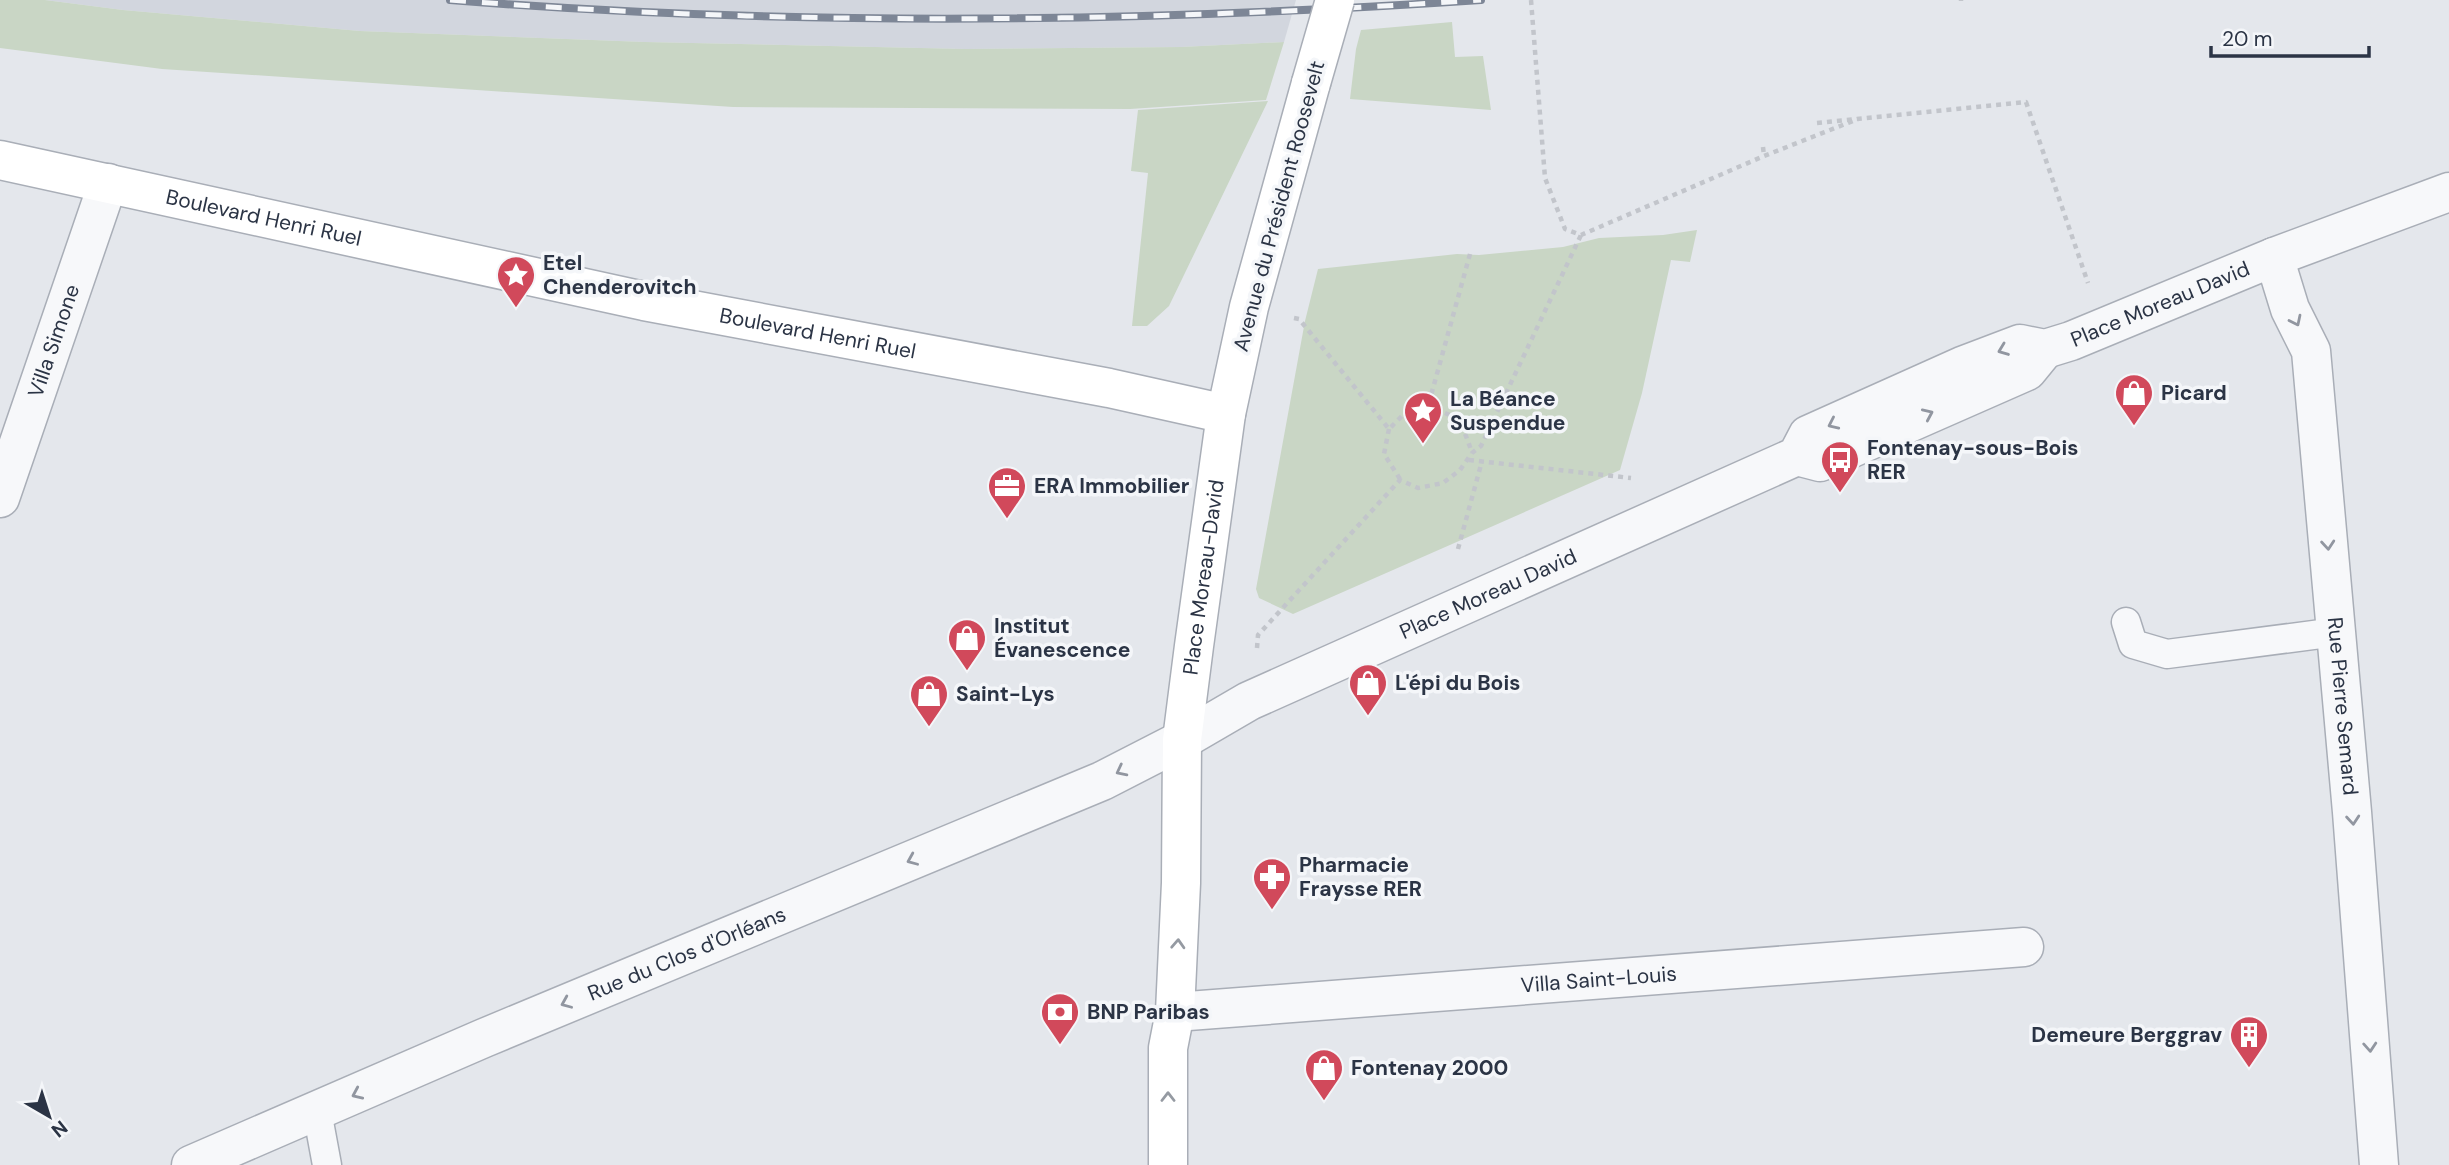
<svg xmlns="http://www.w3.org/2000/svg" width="2449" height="1165" font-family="'DM Sans',sans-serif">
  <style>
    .built { fill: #d2d6de }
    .green { fill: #c9d6c5 }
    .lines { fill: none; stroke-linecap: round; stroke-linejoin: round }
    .lane-casing { stroke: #a9aeb7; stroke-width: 31 }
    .street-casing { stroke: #a9aeb7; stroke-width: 41 }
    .secondary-casing { stroke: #a9aeb7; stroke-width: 41 }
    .path { stroke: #c2c5cb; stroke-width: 4.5; stroke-dasharray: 5 5; stroke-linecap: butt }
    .lane { stroke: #f7f8fa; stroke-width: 28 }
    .street { stroke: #f7f8fa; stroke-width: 38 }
    .secondary { stroke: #fff; stroke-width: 38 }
    .rail-casing { stroke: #7d8696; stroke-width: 8 }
    .rail { stroke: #f4f6f9; stroke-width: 5; stroke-dasharray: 16; stroke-linecap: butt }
    .secondary-bridge-casing { stroke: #a9aeb7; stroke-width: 41; stroke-linecap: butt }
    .secondary-bridge { stroke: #fff; stroke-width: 38 }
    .oneway { stroke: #9196a0 }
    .oneway2 { stroke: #959aa2 }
    .labels { text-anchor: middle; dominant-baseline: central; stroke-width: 7; stroke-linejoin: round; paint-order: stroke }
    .street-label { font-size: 21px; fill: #2b3445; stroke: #f4f6f9 }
    .poi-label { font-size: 21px; font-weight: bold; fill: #2b3445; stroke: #f4f6f9; text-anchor: start }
  </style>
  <rect width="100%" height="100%" fill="#e4e7ec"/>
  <path class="built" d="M 45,0 L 1296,0 L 1284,42 L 1181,47 L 966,49 L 645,42 L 360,31 L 123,10 Z"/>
  <g class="green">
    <path d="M 0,0 L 45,0 L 123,10 L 360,31 L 645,42 L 966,49 L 1181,47 L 1284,42 L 1266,100 L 1130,109 L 733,107 L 162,69 L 0,48 Z"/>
    <path d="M 1452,22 L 1455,57 L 1483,56 L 1491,110 L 1350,99 L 1356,49 L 1361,30 Z"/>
    <path d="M 1268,101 L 1169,306 L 1147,326 L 1132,326 L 1148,173 L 1131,171 L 1138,110 Z"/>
    <path d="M 1697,230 L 1690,262 L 1671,260 L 1642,393 L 1620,470 L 1293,614 L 1259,598 L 1256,589 L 1305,321 L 1318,269 L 1457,254 L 1479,255 L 1563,247 L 1599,238 L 1663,235 Z"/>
  </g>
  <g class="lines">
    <defs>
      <g id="lane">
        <path d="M 2126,622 L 2133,644 L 2167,654 L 2336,632"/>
        <path d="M 317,1111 L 327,1165"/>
      </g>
      <g id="street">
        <path id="s1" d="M 2274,257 L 2290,309 L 2311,351 L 2352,812 L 2379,1165"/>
        <path d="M 1797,456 L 1820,462 L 2027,371 L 2045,349"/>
        <path id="s2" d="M 0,498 L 108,183"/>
        <path id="s3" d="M 1175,1012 L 2024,947"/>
        <path id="s4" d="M 191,1165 L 484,1038 L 1102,781 L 1182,740 L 1249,701 L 1797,456 L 1808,435 L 1962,366 L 2020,344 L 2045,349 L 2071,341 L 2274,257 L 2449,192"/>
      </g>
      <g id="secondary">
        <path id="s5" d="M 0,160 L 644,301 L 1109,388 L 1226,414"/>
        <path id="s6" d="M 1168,1165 L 1168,1048 L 1175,1012 L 1181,883 L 1182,740 L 1194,646 L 1226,414 L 1249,307 L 1311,83"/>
      </g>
    </defs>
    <use href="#lane" class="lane-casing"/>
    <use href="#street" class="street-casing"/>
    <use href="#secondary" class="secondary-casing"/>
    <g class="path">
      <path d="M 1531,0 L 1545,178 L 1565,229 L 1581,235 L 1764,156 L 1858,119"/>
      <path d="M 1961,0 L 1961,1"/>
      <path d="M 1817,123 L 2026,102 L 2088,283"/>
      <path d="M 1763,147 L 1764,156"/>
      <path d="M 1470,254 L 1427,410 C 1458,411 1463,426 1472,453"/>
      <path d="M 1294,318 L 1299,319 L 1389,429 L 1404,414 L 1427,410"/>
      <path d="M 1389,429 L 1384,454 L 1400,479"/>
      <path d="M 1469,460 L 1631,478"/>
      <path d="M 1458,549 L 1482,461"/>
      <path d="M 1257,648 L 1258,635 L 1400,480 L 1418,488 L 1443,483 L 1460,470 L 1472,453 L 1481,446 L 1581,235"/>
    </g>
    <use href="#lane" class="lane"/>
    <use href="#street" class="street"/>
    <use href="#secondary" class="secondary"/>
    <defs>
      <path id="rail" d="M 450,0 C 793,27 1138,23 1481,0"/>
    </defs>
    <use href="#rail" class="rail-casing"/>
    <use href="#rail" class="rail"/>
    <defs>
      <path id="secondary-bridge" d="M 1311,83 L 1335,0"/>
    </defs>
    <use href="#secondary-bridge" class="secondary-bridge-casing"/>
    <use href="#secondary-bridge" class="secondary-bridge"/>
  </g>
  <defs><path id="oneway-chevron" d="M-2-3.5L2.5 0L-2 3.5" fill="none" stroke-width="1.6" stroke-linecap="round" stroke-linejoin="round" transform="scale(1.75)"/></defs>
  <g class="oneway">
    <use href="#oneway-chevron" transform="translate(2296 321) rotate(64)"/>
    <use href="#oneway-chevron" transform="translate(2003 350) rotate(159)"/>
    <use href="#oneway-chevron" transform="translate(1928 414) rotate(-24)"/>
    <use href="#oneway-chevron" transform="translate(1833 424) rotate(155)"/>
    <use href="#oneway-chevron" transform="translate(2328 545) rotate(85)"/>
    <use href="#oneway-chevron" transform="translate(1121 771) rotate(153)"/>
    <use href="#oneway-chevron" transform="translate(2353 820) rotate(85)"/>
    <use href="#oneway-chevron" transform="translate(912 860) rotate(157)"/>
    <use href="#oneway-chevron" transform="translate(566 1003) rotate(157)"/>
    <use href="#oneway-chevron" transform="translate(2370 1047) rotate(86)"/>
    <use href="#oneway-chevron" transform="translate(357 1094) rotate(156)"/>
  </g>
  <g class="oneway2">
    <use href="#oneway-chevron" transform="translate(1178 944) rotate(-87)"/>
    <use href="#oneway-chevron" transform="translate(1168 1097) rotate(-90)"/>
  </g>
  <defs>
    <symbol id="sight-pin" viewBox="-11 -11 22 30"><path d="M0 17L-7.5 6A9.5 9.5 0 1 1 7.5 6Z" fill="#d1495b" stroke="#f4f6f9"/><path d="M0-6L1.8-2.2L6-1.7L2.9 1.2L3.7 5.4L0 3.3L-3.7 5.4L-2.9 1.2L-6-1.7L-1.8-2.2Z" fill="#fff"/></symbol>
    <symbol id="shop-pin" viewBox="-11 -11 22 30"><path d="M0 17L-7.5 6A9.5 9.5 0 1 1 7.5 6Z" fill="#d1495b" stroke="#f4f6f9"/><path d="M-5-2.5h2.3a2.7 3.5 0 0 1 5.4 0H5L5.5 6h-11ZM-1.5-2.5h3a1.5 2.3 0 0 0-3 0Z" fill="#fff"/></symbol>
    <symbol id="bus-pin" viewBox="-11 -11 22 30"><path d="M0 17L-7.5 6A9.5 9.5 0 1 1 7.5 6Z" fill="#d1495b" stroke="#f4f6f9"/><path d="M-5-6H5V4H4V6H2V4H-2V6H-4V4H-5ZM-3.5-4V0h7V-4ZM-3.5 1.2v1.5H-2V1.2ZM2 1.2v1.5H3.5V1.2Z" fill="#fff"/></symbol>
    <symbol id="office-pin" viewBox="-11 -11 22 30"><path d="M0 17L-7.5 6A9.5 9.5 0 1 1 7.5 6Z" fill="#d1495b" stroke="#f4f6f9"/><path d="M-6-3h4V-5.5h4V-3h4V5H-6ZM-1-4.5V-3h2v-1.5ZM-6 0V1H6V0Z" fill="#fff"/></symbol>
    <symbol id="pharmacy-pin" viewBox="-11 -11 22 30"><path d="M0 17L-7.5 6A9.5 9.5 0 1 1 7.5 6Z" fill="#d1495b" stroke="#f4f6f9"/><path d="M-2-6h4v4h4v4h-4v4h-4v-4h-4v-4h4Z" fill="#fff"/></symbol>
    <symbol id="bank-pin" viewBox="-11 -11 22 30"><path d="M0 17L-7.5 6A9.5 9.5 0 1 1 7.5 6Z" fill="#d1495b" stroke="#f4f6f9"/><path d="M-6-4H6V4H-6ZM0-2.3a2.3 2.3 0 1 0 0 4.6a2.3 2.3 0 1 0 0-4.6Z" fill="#fff"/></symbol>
    <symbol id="building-pin" viewBox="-11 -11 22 30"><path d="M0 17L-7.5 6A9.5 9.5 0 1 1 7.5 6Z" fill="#d1495b" stroke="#f4f6f9"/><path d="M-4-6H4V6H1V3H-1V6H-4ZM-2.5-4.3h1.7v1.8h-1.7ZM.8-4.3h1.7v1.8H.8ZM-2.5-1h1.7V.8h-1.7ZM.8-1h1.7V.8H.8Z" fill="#fff"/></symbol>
  </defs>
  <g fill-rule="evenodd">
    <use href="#sight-pin" x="494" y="253" width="44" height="60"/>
    <use href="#shop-pin" x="2112" y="371" width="44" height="60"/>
    <use href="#sight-pin" x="1401" y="389" width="44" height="60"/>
    <use href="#bus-pin" x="1818" y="438" width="44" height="60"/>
    <use href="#office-pin" x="985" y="464" width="44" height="60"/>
    <use href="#shop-pin" x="945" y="616" width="44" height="60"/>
    <use href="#shop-pin" x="1346" y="661" width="44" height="60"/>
    <use href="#shop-pin" x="907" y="672" width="44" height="60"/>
    <use href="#pharmacy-pin" x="1250" y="855" width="44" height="60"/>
    <use href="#bank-pin" x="1038" y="990" width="44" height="60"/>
    <use href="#building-pin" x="2227" y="1013" width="44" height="60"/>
    <use href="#shop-pin" x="1302" y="1046" width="44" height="60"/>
  </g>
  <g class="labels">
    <g class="street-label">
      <text transform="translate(1279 206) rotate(-75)">Avenue du Président Roosevelt</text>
      <text stroke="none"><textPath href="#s5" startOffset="270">Boulevard Henri Ruel</textPath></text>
      <text stroke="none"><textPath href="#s4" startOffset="2160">Place Moreau David</textPath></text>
      <text stroke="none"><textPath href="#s5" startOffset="836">Boulevard Henri Ruel</textPath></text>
      <text stroke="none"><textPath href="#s2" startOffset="166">Villa Simone</textPath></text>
      <text stroke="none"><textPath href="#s6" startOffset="590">Place Moreau-David</textPath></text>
      <text stroke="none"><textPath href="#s4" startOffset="1418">Place Moreau David</textPath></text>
      <text stroke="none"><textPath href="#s1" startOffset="458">Rue Pierre Semard</textPath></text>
      <text stroke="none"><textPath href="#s4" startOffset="539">Rue du Clos d'Orléans</textPath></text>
      <text stroke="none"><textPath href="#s3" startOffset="425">Villa Saint-Louis</textPath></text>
    </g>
    <g class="poi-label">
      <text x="543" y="263">Etel<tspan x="543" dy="24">Chenderovitch</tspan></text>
      <text x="2161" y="393">Picard</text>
      <text x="1450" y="399">La Béance<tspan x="1450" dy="24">Suspendue</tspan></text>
      <text x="1867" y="448">Fontenay-sous-Bois<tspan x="1867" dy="24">RER</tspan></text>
      <text x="1034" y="486">ERA Immobilier</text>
      <text x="994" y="626">Institut<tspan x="994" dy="24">Évanescence</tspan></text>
      <text x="1395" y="683">L'épi du Bois</text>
      <text x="956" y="694">Saint-Lys</text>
      <text x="1299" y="865">Pharmacie<tspan x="1299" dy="24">Fraysse RER</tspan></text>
      <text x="1087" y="1012">BNP Paribas</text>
      <text x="2222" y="1035" text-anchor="end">Demeure Berggrav</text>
      <text x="1351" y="1068">Fontenay 2000</text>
    </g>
  </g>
  <g transform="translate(49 1116) rotate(141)" stroke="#f4f6f9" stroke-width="5" paint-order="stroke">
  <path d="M0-5L12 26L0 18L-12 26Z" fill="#2b3445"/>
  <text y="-10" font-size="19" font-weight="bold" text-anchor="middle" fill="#2b3445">N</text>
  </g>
  <path d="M2211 46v10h158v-10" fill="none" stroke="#2b3445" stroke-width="3.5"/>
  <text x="2222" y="46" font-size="21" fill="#2b3445" stroke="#f4f6f9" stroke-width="5" paint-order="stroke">20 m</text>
</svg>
